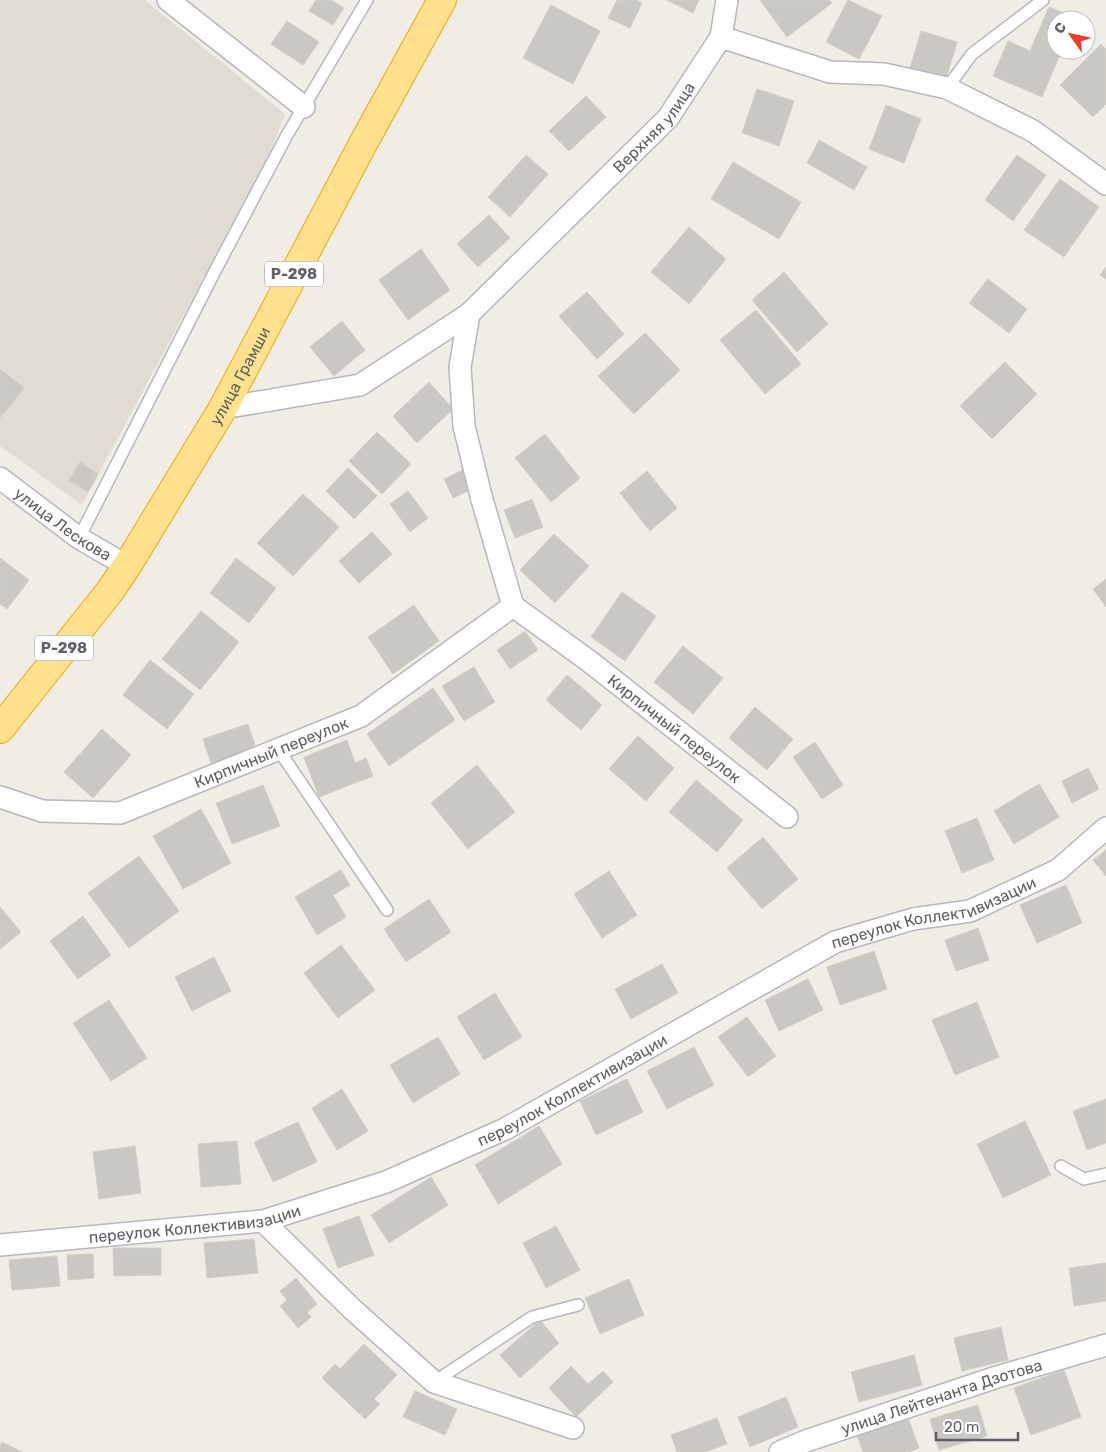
<svg xmlns="http://www.w3.org/2000/svg" width="1106" height="1452" font-family="Rubik,sans-serif">
  <style>
    .education { fill: #e0dcd3 }
    .building { fill: #cac8c2; stroke: #d4cfc3 }
    .lines { fill: none; stroke-linecap: round; stroke-linejoin: round }
    .lane-casing { stroke: #b5b8bc; stroke-width: 14 }
    .street-casing { stroke: #b5b8bc; stroke-width: 24 }
    .highway-casing { stroke: #f4a500; stroke-width: 30 }
    .lane { stroke: #fff; stroke-width: 11 }
    .street { stroke: #fff; stroke-width: 21 }
    .highway { stroke: #ffe08c; stroke-width: 28 }
    .labels { text-anchor: middle; dominant-baseline: central; stroke-width: 5; stroke-linejoin: round; paint-order: stroke }
    .shield { fill: #fff; stroke: #8e9094; stroke-width: 1 }
    .shield-label { font-size: 15px; font-weight: bold; fill: #5d6166 }
    .street-label { font-size: 16px; fill: #5d6166; stroke: #fff }
  </style>
  <rect width="100%" height="100%" fill="#efede5"/>
  <path class="education" d="M 0,0 L 145,0 L 285,114 L 268,157 L 82,505 L 0,446 Z"/>
  <g class="building">
    <path d="M 316,0 L 331,0 L 344,8 L 333,25 L 309,11 Z"/>
    <path d="M 617,0 L 636,0 L 642,3 L 630,28 L 608,18 Z"/>
    <path d="M 667,0 L 699,0 L 693,13 Z"/>
    <path d="M 760,0 L 829,0 L 832,3 L 787,37 Z"/>
    <path d="M 848,0 L 882,16 L 859,59 L 826,42 Z"/>
    <path d="M 551,5 L 600,31 L 573,84 L 523,58 Z"/>
    <path d="M 1049,7 L 1076,18 L 1075,20 L 1056,20 L 1056,50 L 1062,50 L 1042,97 L 993,76 L 1008,41 L 1030,51 Z"/>
    <path d="M 287,21 L 319,42 L 303,65 L 271,44 Z"/>
    <path d="M 921,31 L 957,42 L 946,79 L 910,68 Z"/>
    <path d="M 1101,44 L 1106,49 L 1106,104 L 1093,117 L 1060,85 Z"/>
    <path d="M 757,89 L 794,101 L 779,146 L 742,133 Z"/>
    <path d="M 586,96 L 606,117 L 569,151 L 549,131 Z"/>
    <path d="M 886,105 L 921,119 L 904,163 L 869,149 Z"/>
    <path d="M 819,140 L 867,167 L 854,190 L 807,163 Z"/>
    <path d="M 526,155 L 548,174 L 510,217 L 488,197 Z"/>
    <path d="M 1017,155 L 1046,175 L 1013,221 L 985,200 Z"/>
    <path d="M 733,162 L 801,202 L 779,239 L 711,199 Z"/>
    <path d="M 1060,179 L 1099,207 L 1064,257 L 1024,230 Z"/>
    <path d="M 489,215 L 510,238 L 478,267 L 457,244 Z"/>
    <path d="M 689,227 L 726,259 L 689,304 L 651,272 Z"/>
    <path d="M 421,249 L 450,290 L 408,320 L 379,280 Z"/>
    <path d="M 1106,267 L 1106,279 L 1100,275 Z"/>
    <path d="M 784,272 L 828,324 L 797,352 L 752,300 Z"/>
    <path d="M 988,279 L 1027,309 L 1009,333 L 969,303 Z"/>
    <path d="M 587,292 L 624,334 L 597,359 L 559,316 Z"/>
    <path d="M 756,310 L 801,364 L 765,394 L 720,340 Z"/>
    <path d="M 342,321 L 365,350 L 334,376 L 310,347 Z"/>
    <path d="M 645,333 L 680,370 L 634,414 L 598,376 Z"/>
    <path d="M 1005,362 L 1037,394 L 992,439 L 960,406 Z"/>
    <path d="M 0,369 L 24,388 L 0,418 Z"/>
    <path d="M 429,382 L 453,409 L 417,443 L 393,416 Z"/>
    <path d="M 377,432 L 411,464 L 382,494 L 349,461 Z"/>
    <path d="M 545,434 L 580,478 L 551,502 L 515,458 Z"/>
    <path d="M 80,462 L 98,474 L 88,492 L 69,480 Z"/>
    <path d="M 348,468 L 377,496 L 354,519 L 326,491 Z"/>
    <path d="M 463,470 L 472,489 L 453,498 L 444,479 Z"/>
    <path d="M 647,471 L 677,508 L 650,531 L 620,493 Z"/>
    <path d="M 408,491 L 428,518 L 410,532 L 390,504 Z"/>
    <path d="M 303,494 L 339,527 L 293,576 L 257,543 Z"/>
    <path d="M 532,499 L 543,527 L 515,538 L 504,510 Z"/>
    <path d="M 372,532 L 392,554 L 359,583 L 339,561 Z"/>
    <path d="M 554,534 L 589,566 L 555,603 L 520,570 Z"/>
    <path d="M 0,558 L 29,580 L 7,609 L 0,604 Z"/>
    <path d="M 236,558 L 276,588 L 249,623 L 210,593 Z"/>
    <path d="M 1106,579 L 1106,607 L 1093,589 Z"/>
    <path d="M 622,592 L 656,616 L 625,661 L 591,637 Z"/>
    <path d="M 414,605 L 439,641 L 393,674 L 368,637 Z"/>
    <path d="M 201,611 L 239,642 L 200,690 L 162,659 Z"/>
    <path d="M 525,631 L 538,650 L 510,669 L 497,650 Z"/>
    <path d="M 683,646 L 723,678 L 693,714 L 654,682 Z"/>
    <path d="M 150,660 L 194,694 L 167,729 L 123,695 Z"/>
    <path d="M 474,667 L 495,702 L 464,721 L 442,686 Z"/>
    <path d="M 567,675 L 602,705 L 581,730 L 546,700 Z"/>
    <path d="M 433,688 L 455,720 L 389,766 L 367,734 Z"/>
    <path d="M 755,707 L 793,739 L 767,770 L 729,738 Z"/>
    <path d="M 248,724 L 256,748 L 211,763 L 203,739 Z"/>
    <path d="M 102,729 L 131,755 L 93,798 L 64,772 Z"/>
    <path d="M 638,736 L 674,768 L 646,801 L 609,769 Z"/>
    <path d="M 347,740 L 355,763 L 366,758 L 373,776 L 319,797 L 304,757 Z"/>
    <path d="M 815,742 L 843,785 L 822,799 L 793,757 Z"/>
    <path d="M 477,765 L 515,812 L 468,849 L 431,803 Z"/>
    <path d="M 1088,768 L 1099,789 L 1072,803 L 1062,781 Z"/>
    <path d="M 696,780 L 743,820 L 717,852 L 669,812 Z"/>
    <path d="M 1039,784 L 1059,817 L 1014,844 L 994,811 Z"/>
    <path d="M 263,785 L 280,826 L 232,844 L 216,803 Z"/>
    <path d="M 201,809 L 231,863 L 183,889 L 153,836 Z"/>
    <path d="M 977,818 L 994,860 L 962,873 L 945,831 Z"/>
    <path d="M 763,837 L 798,879 L 762,909 L 727,868 Z"/>
    <path d="M 1106,850 L 1106,876 L 1093,860 Z"/>
    <path d="M 139,856 L 179,911 L 129,948 L 88,893 Z"/>
    <path d="M 341,870 L 350,885 L 333,895 L 346,917 L 317,935 L 295,897 Z"/>
    <path d="M 609,871 L 637,915 L 602,938 L 574,894 Z"/>
    <path d="M 1066,885 L 1082,923 L 1037,943 L 1020,905 Z"/>
    <path d="M 429,899 L 451,932 L 406,962 L 384,929 Z"/>
    <path d="M 0,907 L 21,932 L 0,949 Z"/>
    <path d="M 83,916 L 111,955 L 78,979 L 50,941 Z"/>
    <path d="M 978,928 L 989,960 L 956,971 L 945,940 Z"/>
    <path d="M 341,945 L 375,990 L 338,1018 L 304,973 Z"/>
    <path d="M 874,951 L 887,989 L 840,1005 L 827,967 Z"/>
    <path d="M 214,957 L 231,991 L 192,1011 L 175,977 Z"/>
    <path d="M 662,964 L 678,993 L 631,1019 L 615,989 Z"/>
    <path d="M 808,979 L 823,1010 L 779,1031 L 765,1000 Z"/>
    <path d="M 495,993 L 522,1037 L 484,1060 L 457,1017 Z"/>
    <path d="M 109,1000 L 147,1058 L 111,1081 L 73,1023 Z"/>
    <path d="M 977,1002 L 999,1057 L 955,1075 L 932,1020 Z"/>
    <path d="M 747,1017 L 776,1056 L 748,1077 L 718,1037 Z"/>
    <path d="M 438,1037 L 460,1074 L 413,1103 L 390,1065 Z"/>
    <path d="M 694,1047 L 714,1085 L 667,1109 L 647,1071 Z"/>
    <path d="M 627,1079 L 643,1112 L 596,1135 L 580,1101 Z"/>
    <path d="M 342,1089 L 368,1131 L 337,1150 L 312,1108 Z"/>
    <path d="M 1106,1099 L 1106,1143 L 1087,1150 L 1073,1111 Z"/>
    <path d="M 1025,1121 L 1051,1175 L 1003,1198 L 977,1144 Z"/>
    <path d="M 298,1122 L 317,1162 L 273,1182 L 254,1142 Z"/>
    <path d="M 539,1126 L 562,1164 L 498,1204 L 475,1165 Z"/>
    <path d="M 237,1141 L 241,1184 L 201,1187 L 198,1144 Z"/>
    <path d="M 135,1146 L 141,1193 L 99,1199 L 93,1152 Z"/>
    <path d="M 431,1177 L 448,1205 L 389,1243 L 371,1215 Z"/>
    <path d="M 359,1216 L 374,1255 L 338,1268 L 323,1229 Z"/>
    <path d="M 556,1226 L 580,1270 L 546,1288 L 523,1243 Z"/>
    <path d="M 254,1239 L 258,1273 L 207,1278 L 204,1243 Z"/>
    <path d="M 113,1248 L 161,1248 L 161,1275 L 114,1276 Z"/>
    <path d="M 93,1254 L 94,1278 L 68,1280 L 67,1255 Z"/>
    <path d="M 57,1256 L 60,1286 L 12,1290 L 9,1260 Z"/>
    <path d="M 1106,1263 L 1106,1301 L 1074,1306 L 1069,1268 Z"/>
    <path d="M 296,1278 L 317,1304 L 307,1312 L 311,1317 L 298,1328 L 280,1306 L 287,1300 L 280,1291 Z"/>
    <path d="M 629,1279 L 644,1315 L 600,1334 L 585,1298 Z"/>
    <path d="M 540,1320 L 559,1343 L 520,1378 L 500,1355 Z"/>
    <path d="M 1001,1327 L 1008,1360 L 962,1371 L 954,1338 Z"/>
    <path d="M 364,1344 L 397,1375 L 374,1399 L 380,1404 L 365,1419 L 322,1378 L 335,1364 L 340,1369 Z"/>
    <path d="M 914,1355 L 922,1385 L 859,1402 L 851,1372 Z"/>
    <path d="M 571,1366 L 588,1384 L 603,1371 L 613,1382 L 576,1417 L 549,1388 Z"/>
    <path d="M 1064,1370 L 1081,1417 L 1031,1435 L 1014,1388 Z"/>
    <path d="M 415,1391 L 457,1409 L 445,1435 L 403,1417 Z"/>
    <path d="M 786,1397 L 798,1427 L 750,1447 L 738,1417 Z"/>
    <path d="M 978,1405 L 987,1436 L 939,1450 L 930,1419 Z"/>
    <path d="M 717,1418 L 727,1444 L 705,1452 L 677,1452 L 671,1435 Z"/>
    <path d="M 908,1418 L 919,1448 L 909,1452 L 863,1452 L 857,1436 Z"/>
    <path d="M 2,1442 L 22,1452 L 0,1452 L 0,1446 Z"/>
  </g>
  <g class="lines">
    <defs>
      <g id="lane">
        <path d="M 947,88 L 972,54 L 1043,0"/>
        <path d="M 79,538 L 215,271 L 287,135 L 367,0"/>
        <path d="M 278,749 L 387,910"/>
        <path d="M 1061,1166 L 1084,1179 L 1106,1174"/>
        <path d="M 434,1382 L 532,1317 L 578,1305"/>
      </g>
      <g id="street">
        <path d="M 168,0 L 304,107"/>
        <path d="M 721,37 L 727,0"/>
        <path id="s1" d="M 469,314 L 460,367 L 464,426 L 481,496 L 513,606 L 589,661 L 787,817"/>
        <path id="s2" d="M 223,408 L 360,385 L 469,314 L 668,118 L 721,37 L 830,72 L 884,74 L 947,88 L 1033,131 L 1106,184"/>
        <path id="s3" d="M 0,478 L 79,538 L 127,566"/>
        <path id="s4" d="M 0,797 L 42,811 L 120,813 L 361,716 L 513,606"/>
        <path d="M 263,1221 L 351,1308 L 434,1382 L 573,1428"/>
        <path id="s5" d="M 0,1245 L 263,1221 L 386,1182 L 505,1129 L 835,942 L 913,919 L 970,911 L 1058,870 L 1106,828"/>
        <path id="s6" d="M 780,1452 L 806,1441 L 997,1377 L 1106,1345"/>
      </g>
      <g id="highway">
        <path id="s7" d="M 0,729 L 110,591 L 127,566 L 223,408 L 365,140 L 442,0"/>
      </g>
    </defs>
    <use href="#lane" class="lane-casing"/>
    <use href="#street" class="street-casing"/>
    <use href="#highway" class="highway-casing"/>
    <use href="#lane" class="lane"/>
    <use href="#street" class="street"/>
    <use href="#highway" class="highway"/>
  </g>
  <g class="labels">
    <g class="shield">
      <rect x="265" y="261.5" width="58" height="25" rx="4"/>
      <rect x="35" y="635.5" width="58" height="25" rx="4"/>
    </g>
    <g class="shield-label">
      <text x="294" y="274">Р-298</text>
      <text x="64" y="648">Р-298</text>
    </g>
    <g class="street-label">
      <text stroke="none"><textPath href="#s2" startOffset="532">Верхняя улица</textPath></text>
      <text stroke="none"><textPath href="#s7" startOffset="428">улица Грамши</textPath></text>
      <text stroke="none"><textPath href="#s3" startOffset="78">улица Лескова</textPath></text>
      <text stroke="none"><textPath href="#s1" startOffset="502">Кирпичный переулок</textPath></text>
      <text stroke="none"><textPath href="#s4" startOffset="285">Кирпичный переулок</textPath></text>
      <text stroke="none"><textPath href="#s5" startOffset="1006">переулок Коллективизации</textPath></text>
      <text stroke="none"><textPath href="#s5" startOffset="601">переулок Коллективизации</textPath></text>
      <text stroke="none"><textPath href="#s5" startOffset="196">переулок Коллективизации</textPath></text>
      <text stroke="none"><textPath href="#s6" startOffset="171">улица Лейтенанта Дзотова</textPath></text>
    </g>
  </g>
  <g transform="translate(1071 35) rotate(303)"><circle r="24" fill="#ffffff" stroke="#bec0c2"/>
  <path d="M0-4L9 19L0 12L-9 19Z" fill="#ee392c"/>
  <text y="-8" font-size="14" font-weight="bold" text-anchor="middle" fill="#5d6166">С</text>
  </g>
  <path d="M936 1432v8h82v-8" fill="none" stroke="#5d6166" stroke-width="2.5"/>
  <text x="944" y="1432" font-size="15" fill="#5d6166" stroke="#ffffff" stroke-width="4" paint-order="stroke">20 m</text>
</svg>
